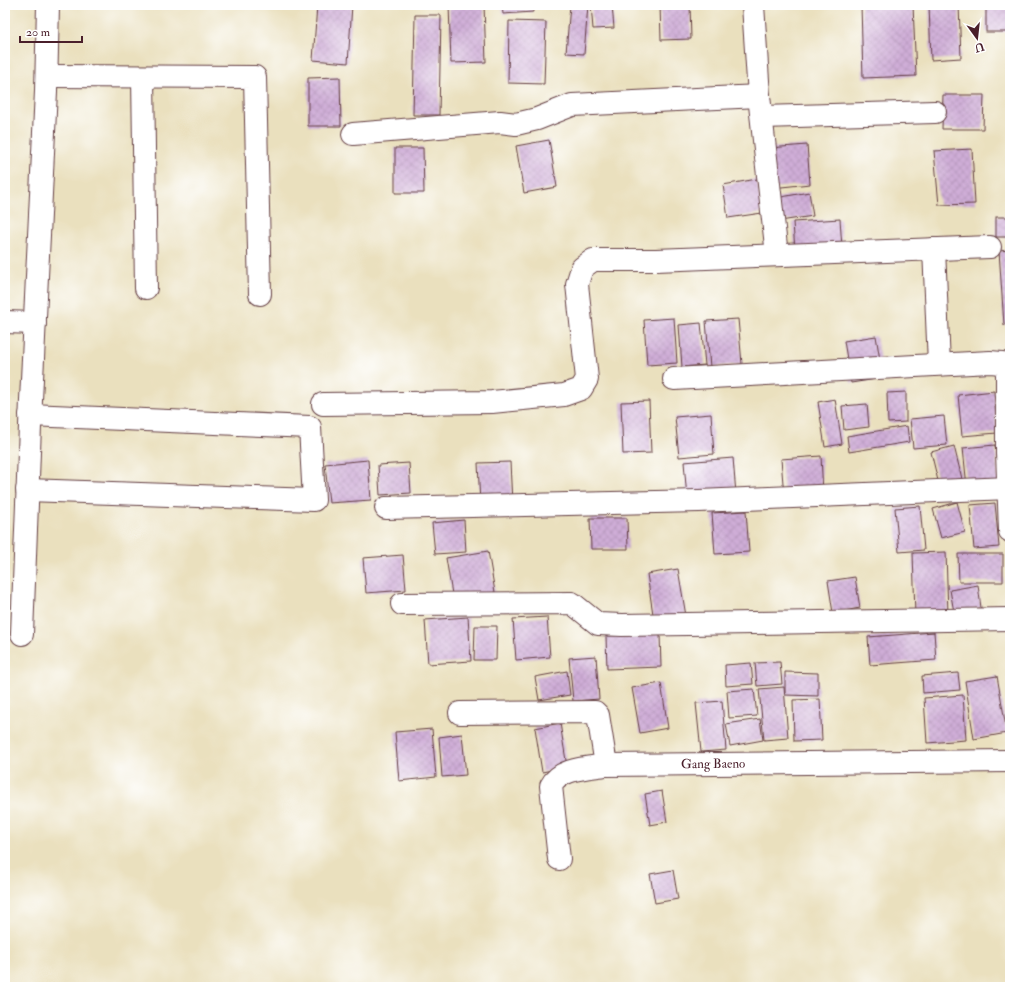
<svg xmlns="http://www.w3.org/2000/svg" width="1015" height="992" font-family="'IM FELL Double Pica',serif">
  <style>
    .building { fill: url(#building-cross-hatch) }
    .lines { fill: none; stroke-linecap: round; stroke-linejoin: round }
    .street-casing { stroke: #623c41; stroke-width: 24 }
    .street { stroke: #fff; stroke-width: 22 }
    .labels { text-anchor: middle; dominant-baseline: central; stroke-width: 3; stroke-linejoin: round; paint-order: stroke }
    .street-label { font-size: 13px; fill: #4a1f2b; stroke: #fff }
  </style>
  <defs>
    <pattern id="building-cross-hatch" width="8" height="8" patternUnits="userSpaceOnUse"><rect width="8" height="8" fill="#cfadd7"/><path d="M0 0l8 8M0 8l8-8" fill="none" stroke="#b394b9"/></pattern>
  </defs>
  <rect width="100%" height="100%" fill="#fff"/>
  <filter id="ink" filterUnits="userSpaceOnUse"><feTurbulence type="fractalNoise" baseFrequency=".025" numOctaves="2"/><feDisplacementMap in="SourceGraphic" scale="8" xChannelSelector="R" yChannelSelector="G"/><feConvolveMatrix kernelMatrix="1 2 1 2 8 2 1 2 1" color-interpolation-filters="sRGB"/></filter>
  <filter id="wash" filterUnits="userSpaceOnUse"><feTurbulence type="fractalNoise" baseFrequency=".012" numOctaves="4" result="noise"/><feDisplacementMap in="SourceGraphic" scale="16" xChannelSelector="R" yChannelSelector="G"/><feGaussianBlur stdDeviation="0.9" result="paint"/><feColorMatrix in="noise" values="0 0 0 0 0 0 0 0 0 0 0 0 0 0 0 0 0 1.4 0 .05"/><feComposite in="paint" operator="in"/></filter>
  <g filter="url(#wash)">
    <rect width="100%" height="100%" fill="#eae0be"/>
    <g id="blocks">
      <g class="building">
        <path d="M 317,5 L 352,5 L 348,63 L 313,60 Z"/>
        <path d="M 449,5 L 484,5 L 486,62 L 451,63 Z"/>
        <path d="M 502,5 L 533,5 L 533,12 L 503,14 Z"/>
        <path d="M 570,5 L 588,5 L 584,54 L 566,53 Z"/>
        <path d="M 591,5 L 612,5 L 614,28 L 593,29 Z"/>
        <path d="M 660,5 L 690,5 L 691,39 L 661,40 Z"/>
        <path d="M 861,5 L 913,5 L 916,76 L 863,78 Z"/>
        <path d="M 929,5 L 959,5 L 961,58 L 931,60 Z"/>
        <rect x="986" y="5" width="24" height="27"/>
        <path d="M 415,15 L 441,15 L 439,115 L 413,115 Z"/>
        <path d="M 509,21 L 546,22 L 544,84 L 508,83 Z"/>
        <path d="M 340,77 L 341,126 L 308,126 L 308,78 Z"/>
        <path d="M 943,95 L 984,95 L 983,129 L 942,129 Z"/>
        <path d="M 549,140 L 557,187 L 524,193 L 516,146 Z"/>
        <path d="M 807,145 L 810,184 L 772,188 L 769,148 Z"/>
        <path d="M 395,148 L 423,148 L 424,193 L 395,193 Z"/>
        <path d="M 972,149 L 975,204 L 939,205 L 934,151 Z"/>
        <path d="M 757,179 L 762,213 L 728,218 L 723,185 Z"/>
        <path d="M 809,192 L 813,216 L 780,221 L 776,198 Z"/>
        <rect x="996" y="217" width="14" height="20"/>
        <path d="M 840,219 L 842,248 L 795,251 L 793,222 Z"/>
        <path d="M 1010,250 L 1010,324 L 1004,325 L 999,251 Z"/>
        <path d="M 674,318 L 677,363 L 647,365 L 644,320 Z"/>
        <path d="M 738,319 L 742,364 L 710,367 L 706,321 Z"/>
        <path d="M 701,323 L 705,365 L 682,367 L 679,325 Z"/>
        <path d="M 876,336 L 883,378 L 851,383 L 844,341 Z"/>
        <path d="M 994,391 L 997,433 L 962,436 L 958,395 Z"/>
        <path d="M 906,392 L 906,422 L 888,423 L 887,393 Z"/>
        <path d="M 835,399 L 842,444 L 825,447 L 818,402 Z"/>
        <path d="M 649,401 L 651,453 L 623,454 L 621,402 Z"/>
        <path d="M 867,404 L 869,427 L 844,430 L 842,406 Z"/>
        <path d="M 711,414 L 714,454 L 679,457 L 675,417 Z"/>
        <path d="M 944,416 L 947,445 L 913,448 L 910,419 Z"/>
        <path d="M 907,426 L 909,442 L 849,452 L 847,436 Z"/>
        <path d="M 995,445 L 999,484 L 967,487 L 963,448 Z"/>
        <path d="M 954,446 L 963,483 L 940,489 L 931,452 Z"/>
        <path d="M 821,456 L 823,493 L 784,496 L 781,459 Z"/>
        <path d="M 733,458 L 736,494 L 687,498 L 684,462 Z"/>
        <path d="M 368,460 L 371,500 L 329,503 L 325,464 Z"/>
        <path d="M 510,462 L 512,503 L 480,504 L 478,463 Z"/>
        <path d="M 409,463 L 411,493 L 380,495 L 378,465 Z"/>
        <path d="M 957,502 L 965,532 L 941,538 L 933,509 Z"/>
        <path d="M 995,503 L 999,547 L 974,549 L 970,505 Z"/>
        <path d="M 920,506 L 924,550 L 899,552 L 895,508 Z"/>
        <path d="M 746,511 L 749,552 L 715,554 L 712,513 Z"/>
        <path d="M 590,518 L 627,518 L 628,549 L 591,549 Z"/>
        <path d="M 464,520 L 466,552 L 435,554 L 432,523 Z"/>
        <path d="M 488,551 L 495,592 L 453,600 L 446,558 Z"/>
        <path d="M 946,552 L 948,614 L 915,615 L 913,553 Z"/>
        <path d="M 958,554 L 1003,554 L 1003,582 L 959,582 Z"/>
        <path d="M 403,555 L 406,590 L 366,593 L 363,558 Z"/>
        <path d="M 678,569 L 686,616 L 654,621 L 647,574 Z"/>
        <path d="M 855,577 L 860,608 L 833,613 L 828,581 Z"/>
        <path d="M 978,585 L 981,608 L 954,612 L 950,590 Z"/>
        <path d="M 468,617 L 471,661 L 428,664 L 425,620 Z"/>
        <path d="M 547,617 L 550,657 L 516,660 L 513,619 Z"/>
        <path d="M 475,626 L 497,626 L 496,660 L 474,660 Z"/>
        <path d="M 934,632 L 936,660 L 870,665 L 868,637 Z"/>
        <path d="M 660,634 L 661,667 L 607,669 L 606,636 Z"/>
        <path d="M 596,656 L 599,699 L 573,701 L 569,658 Z"/>
        <path d="M 780,662 L 782,684 L 757,686 L 755,663 Z"/>
        <path d="M 751,663 L 753,684 L 726,686 L 725,665 Z"/>
        <path d="M 567,671 L 570,695 L 539,700 L 535,677 Z"/>
        <path d="M 785,672 L 818,673 L 818,696 L 785,695 Z"/>
        <path d="M 958,673 L 960,690 L 923,693 L 922,676 Z"/>
        <path d="M 997,676 L 1007,733 L 974,739 L 965,681 Z"/>
        <path d="M 661,683 L 668,728 L 640,733 L 632,688 Z"/>
        <path d="M 784,687 L 788,738 L 764,740 L 759,689 Z"/>
        <path d="M 754,689 L 757,716 L 729,718 L 727,691 Z"/>
        <path d="M 963,695 L 966,740 L 927,743 L 924,698 Z"/>
        <path d="M 820,699 L 822,740 L 794,741 L 793,700 Z"/>
        <path d="M 722,701 L 726,750 L 701,752 L 696,703 Z"/>
        <path d="M 760,719 L 763,740 L 730,746 L 726,724 Z"/>
        <path d="M 560,723 L 567,767 L 542,772 L 535,728 Z"/>
        <path d="M 432,729 L 436,777 L 399,781 L 395,732 Z"/>
        <path d="M 462,734 L 466,775 L 442,777 L 439,737 Z"/>
        <path d="M 662,791 L 667,822 L 650,825 L 645,794 Z"/>
        <path d="M 673,870 L 678,899 L 655,903 L 650,874 Z"/>
      </g>
    </g>
  </g>
  <g filter="url(#ink)">
    <use href="#blocks" fill-opacity="0" stroke="#623c41" stroke-width="1"/>
    <g class="lines">
      <defs>
        <g id="street">
          <path d="M 753,5 L 759,96 L 777,255"/>
          <path d="M 47,76 L 255,77 L 260,294"/>
          <path d="M 143,77 L 146,288"/>
          <path d="M 762,117 L 935,112"/>
          <path d="M 353,134 L 500,122 L 516,124 L 537,119 L 572,105 L 759,96"/>
          <path d="M 934,249 L 939,364"/>
          <path d="M 5,322 L 35,323"/>
          <path d="M 674,379 L 990,362 L 1002,363 L 1007,372 L 1007,452"/>
          <path d="M 323,404 L 492,402 L 564,395 L 581,389 L 587,379 L 577,284 L 582,268 L 593,260 L 656,260 L 990,247"/>
          <path d="M 1010,452 L 1007,452 L 1010,531"/>
          <path d="M 27,490 L 314,500 L 310,427 L 30,415"/>
          <path d="M 386,508 L 699,501 L 1009,488"/>
          <path d="M 402,604 L 572,603 L 598,624 L 622,625 L 1010,619"/>
          <path d="M 22,634 L 31,400 L 46,91 L 48,5"/>
          <path id="s1" d="M 460,713 L 595,712 L 598,715 L 606,765 L 1010,761"/>
          <path d="M 559,859 L 551,786 C 560,768 588,768 606,765"/>
        </g>
      </defs>
      <use href="#street" class="street-casing"/>
      <use href="#street" class="street"/>
    </g>
  </g>
  <g class="labels">
    <g class="street-label">
      <text stroke="none"><textPath href="#s1" startOffset="297">Gang Baeno</textPath></text>
    </g>
  </g>
  <rect width="1015" height="992" fill="none" stroke="#fff" stroke-width="20"/>
  <g transform="translate(977 38) rotate(165)" stroke="#ffffff" stroke-width="3" paint-order="stroke">
  <path d="M0-3L7 15L0 10L-7 15Z" fill="#4a1f2b"/>
  <text y="-6" font-size="11" font-weight="bold" text-anchor="middle" fill="#4a1f2b">U</text>
  </g>
  <path d="M20 36v6h62v-6" fill="none" stroke="#4a1f2b" stroke-width="2"/>
  <text x="26" y="36" font-size="12" fill="#4a1f2b" stroke="#ffffff" stroke-width="3" paint-order="stroke">20 m</text>
</svg>
